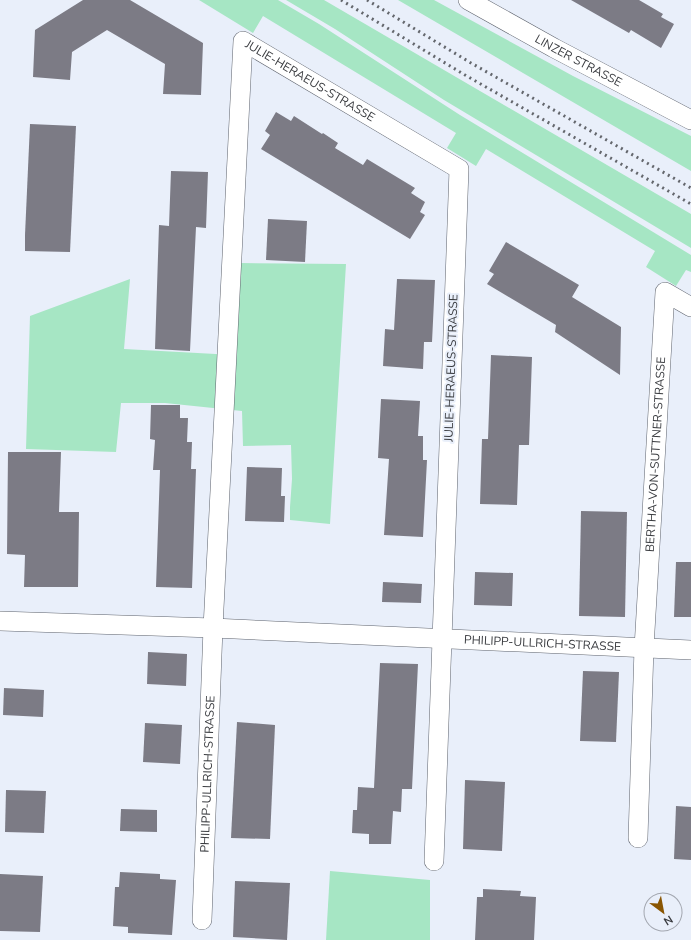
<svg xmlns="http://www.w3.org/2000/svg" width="691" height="940" font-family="'Nunito Sans',sans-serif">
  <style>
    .green { fill: #a6e6c4 }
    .building { fill: #7c7b85 }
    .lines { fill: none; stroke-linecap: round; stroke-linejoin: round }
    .minor-casing { stroke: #5f646e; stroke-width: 20 }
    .minor { stroke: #fff; stroke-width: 19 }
    .rail { stroke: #64676d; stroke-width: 3; stroke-dasharray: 2 4; stroke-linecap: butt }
    .labels { text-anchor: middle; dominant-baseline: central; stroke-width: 4; stroke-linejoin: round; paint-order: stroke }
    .street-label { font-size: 12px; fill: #3a3c40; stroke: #e9effa }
  </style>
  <rect width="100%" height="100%" fill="#e9effa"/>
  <g class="green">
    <path d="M 199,0 L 278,0 L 319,24 L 460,115 L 691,255 L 691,272 L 686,270 L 676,286 L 646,267 L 655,251 L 486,149 L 476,166 L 447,148 L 456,133 L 263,16 L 253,33 Z"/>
    <path d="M 286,0 L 324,0 L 691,214 L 691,248 L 444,100 L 335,29 Z"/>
    <path d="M 398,0 L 434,0 L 573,76 L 691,136 L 691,171 Z"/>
    <path d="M 240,263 L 346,264 L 330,524 L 290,520 L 290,507 L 292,479 L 291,445 L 243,446 L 242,411 L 165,403 L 121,403 L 116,452 L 26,449 L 30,316 L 130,279 L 124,349 L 234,355 Z"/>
    <path d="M 330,871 L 430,880 L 430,940 L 326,940 Z"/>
  </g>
  <g class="building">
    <path d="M 83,0 L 130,0 L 203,43 L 201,95 L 163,94 L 165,64 L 107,30 L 72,52 L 70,80 L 33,77 L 35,30 Z"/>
    <path d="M 571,0 L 639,0 L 663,14 L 661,17 L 674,24 L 661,48 L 631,30 L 629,33 Z"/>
    <path d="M 276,112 L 291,121 L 294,116 L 322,134 L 323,133 L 338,143 L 335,148 L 363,165 L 367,159 L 415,188 L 411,193 L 425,202 L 420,212 L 425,215 L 410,239 L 261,149 L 270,135 L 265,131 Z"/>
    <path d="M 30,124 L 76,126 L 70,252 L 25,251 L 25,235 Z"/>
    <path d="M 171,171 L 208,172 L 206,228 L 196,227 L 190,351 L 155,349 L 159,225 L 169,226 Z"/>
    <path d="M 268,219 L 307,221 L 305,262 L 266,260 Z"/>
    <path d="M 506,242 L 579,285 L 572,297 L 621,327 L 620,375 L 555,332 L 556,325 L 487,284 L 494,274 L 489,271 Z"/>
    <path d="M 397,279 L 435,280 L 432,342 L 424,342 L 423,369 L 383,366 L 385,329 L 394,330 Z"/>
    <path d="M 491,355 L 532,357 L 529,445 L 519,445 L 517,505 L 480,504 L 482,439 L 488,439 Z"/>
    <path d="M 381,399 L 420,401 L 418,436 L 423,436 L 423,460 L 427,460 L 423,537 L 384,535 L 389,459 L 378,458 Z"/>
    <path d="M 151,405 L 180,405 L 180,418 L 188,418 L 187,442 L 192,442 L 191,469 L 196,469 L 192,588 L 156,587 L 160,470 L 153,470 L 155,440 L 150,439 Z"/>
    <path d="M 8,452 L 61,452 L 59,512 L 79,512 L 78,587 L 24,587 L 25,555 L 7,554 Z"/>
    <path d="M 247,467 L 282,468 L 281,496 L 285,496 L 284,522 L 245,521 Z"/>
    <path d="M 581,511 L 627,512 L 625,617 L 579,616 Z"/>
    <path d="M 676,562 L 691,562 L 691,617 L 674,617 Z"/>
    <path d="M 475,572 L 513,573 L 512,606 L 474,605 Z"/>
    <path d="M 383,582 L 422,584 L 421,603 L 382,602 Z"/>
    <path d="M 148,652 L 187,654 L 186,686 L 147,684 Z"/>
    <path d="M 380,663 L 418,664 L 412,789 L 402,789 L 401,812 L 393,811 L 391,844 L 369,844 L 369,834 L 352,833 L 353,810 L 357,810 L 358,787 L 374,788 Z"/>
    <path d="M 583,671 L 619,672 L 616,742 L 580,741 Z"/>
    <path d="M 4,688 L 44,690 L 43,717 L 3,715 Z"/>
    <path d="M 237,722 L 275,725 L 270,839 L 231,838 Z"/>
    <path d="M 145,723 L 182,725 L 180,764 L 143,762 Z"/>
    <path d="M 465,780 L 505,782 L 502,851 L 463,849 Z"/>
    <path d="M 6,790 L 46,791 L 44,833 L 5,832 Z"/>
    <path d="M 676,806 L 691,807 L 691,860 L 674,859 Z"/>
    <path d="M 121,809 L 157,810 L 157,832 L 120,831 Z"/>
    <path d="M 120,872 L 160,874 L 160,879 L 176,880 L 172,935 L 128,933 L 128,927 L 113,926 L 115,887 L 119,887 Z"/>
    <path d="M 0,874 L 43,876 L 40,932 L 0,931 Z"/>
    <path d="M 235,881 L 290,883 L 287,940 L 233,937 Z"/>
    <path d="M 483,889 L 521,891 L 520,896 L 536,897 L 534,940 L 475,940 L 477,897 L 483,897 Z"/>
  </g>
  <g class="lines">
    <defs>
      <g id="minor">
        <path id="s1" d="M 468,0 L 554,48 L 691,120"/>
        <path id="s2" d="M 0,621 L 213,628 L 691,650"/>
        <path id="s3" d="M 638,838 L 644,648 L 665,292 L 691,307"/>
        <path id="s4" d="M 202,920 L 213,628 L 243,41 L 459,169 L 434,861"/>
      </g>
    </defs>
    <use href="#minor" class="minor-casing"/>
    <use href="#minor" class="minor"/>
    <g class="rail">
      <path d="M 341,0 L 465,75 L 691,204"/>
      <path d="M 367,0 L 471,63 L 691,188"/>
    </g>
  </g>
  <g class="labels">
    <g class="street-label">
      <text stroke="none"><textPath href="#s1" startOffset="126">LINZER STRASSE</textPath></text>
      <text stroke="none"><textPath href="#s4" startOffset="958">JULIE-HERAEUS-STRASSE</textPath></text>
      <text transform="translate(451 368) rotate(-88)">JULIE-HERAEUS-STRASSE</text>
      <text stroke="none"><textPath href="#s3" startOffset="384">BERTHA-VON-SUTTNER-STRASSE</textPath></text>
      <text stroke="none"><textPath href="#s2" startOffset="543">PHILIPP-ULLRICH-STRASSE</textPath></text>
      <text stroke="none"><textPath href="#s4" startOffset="146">PHILIPP-ULLRICH-STRASSE</textPath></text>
    </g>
  </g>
  <g transform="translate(663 912) rotate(148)"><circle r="19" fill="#e9effa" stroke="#a3a7b0"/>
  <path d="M0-3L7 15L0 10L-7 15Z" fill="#8a5603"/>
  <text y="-6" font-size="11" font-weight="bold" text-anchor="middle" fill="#3a3c40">N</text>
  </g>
</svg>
